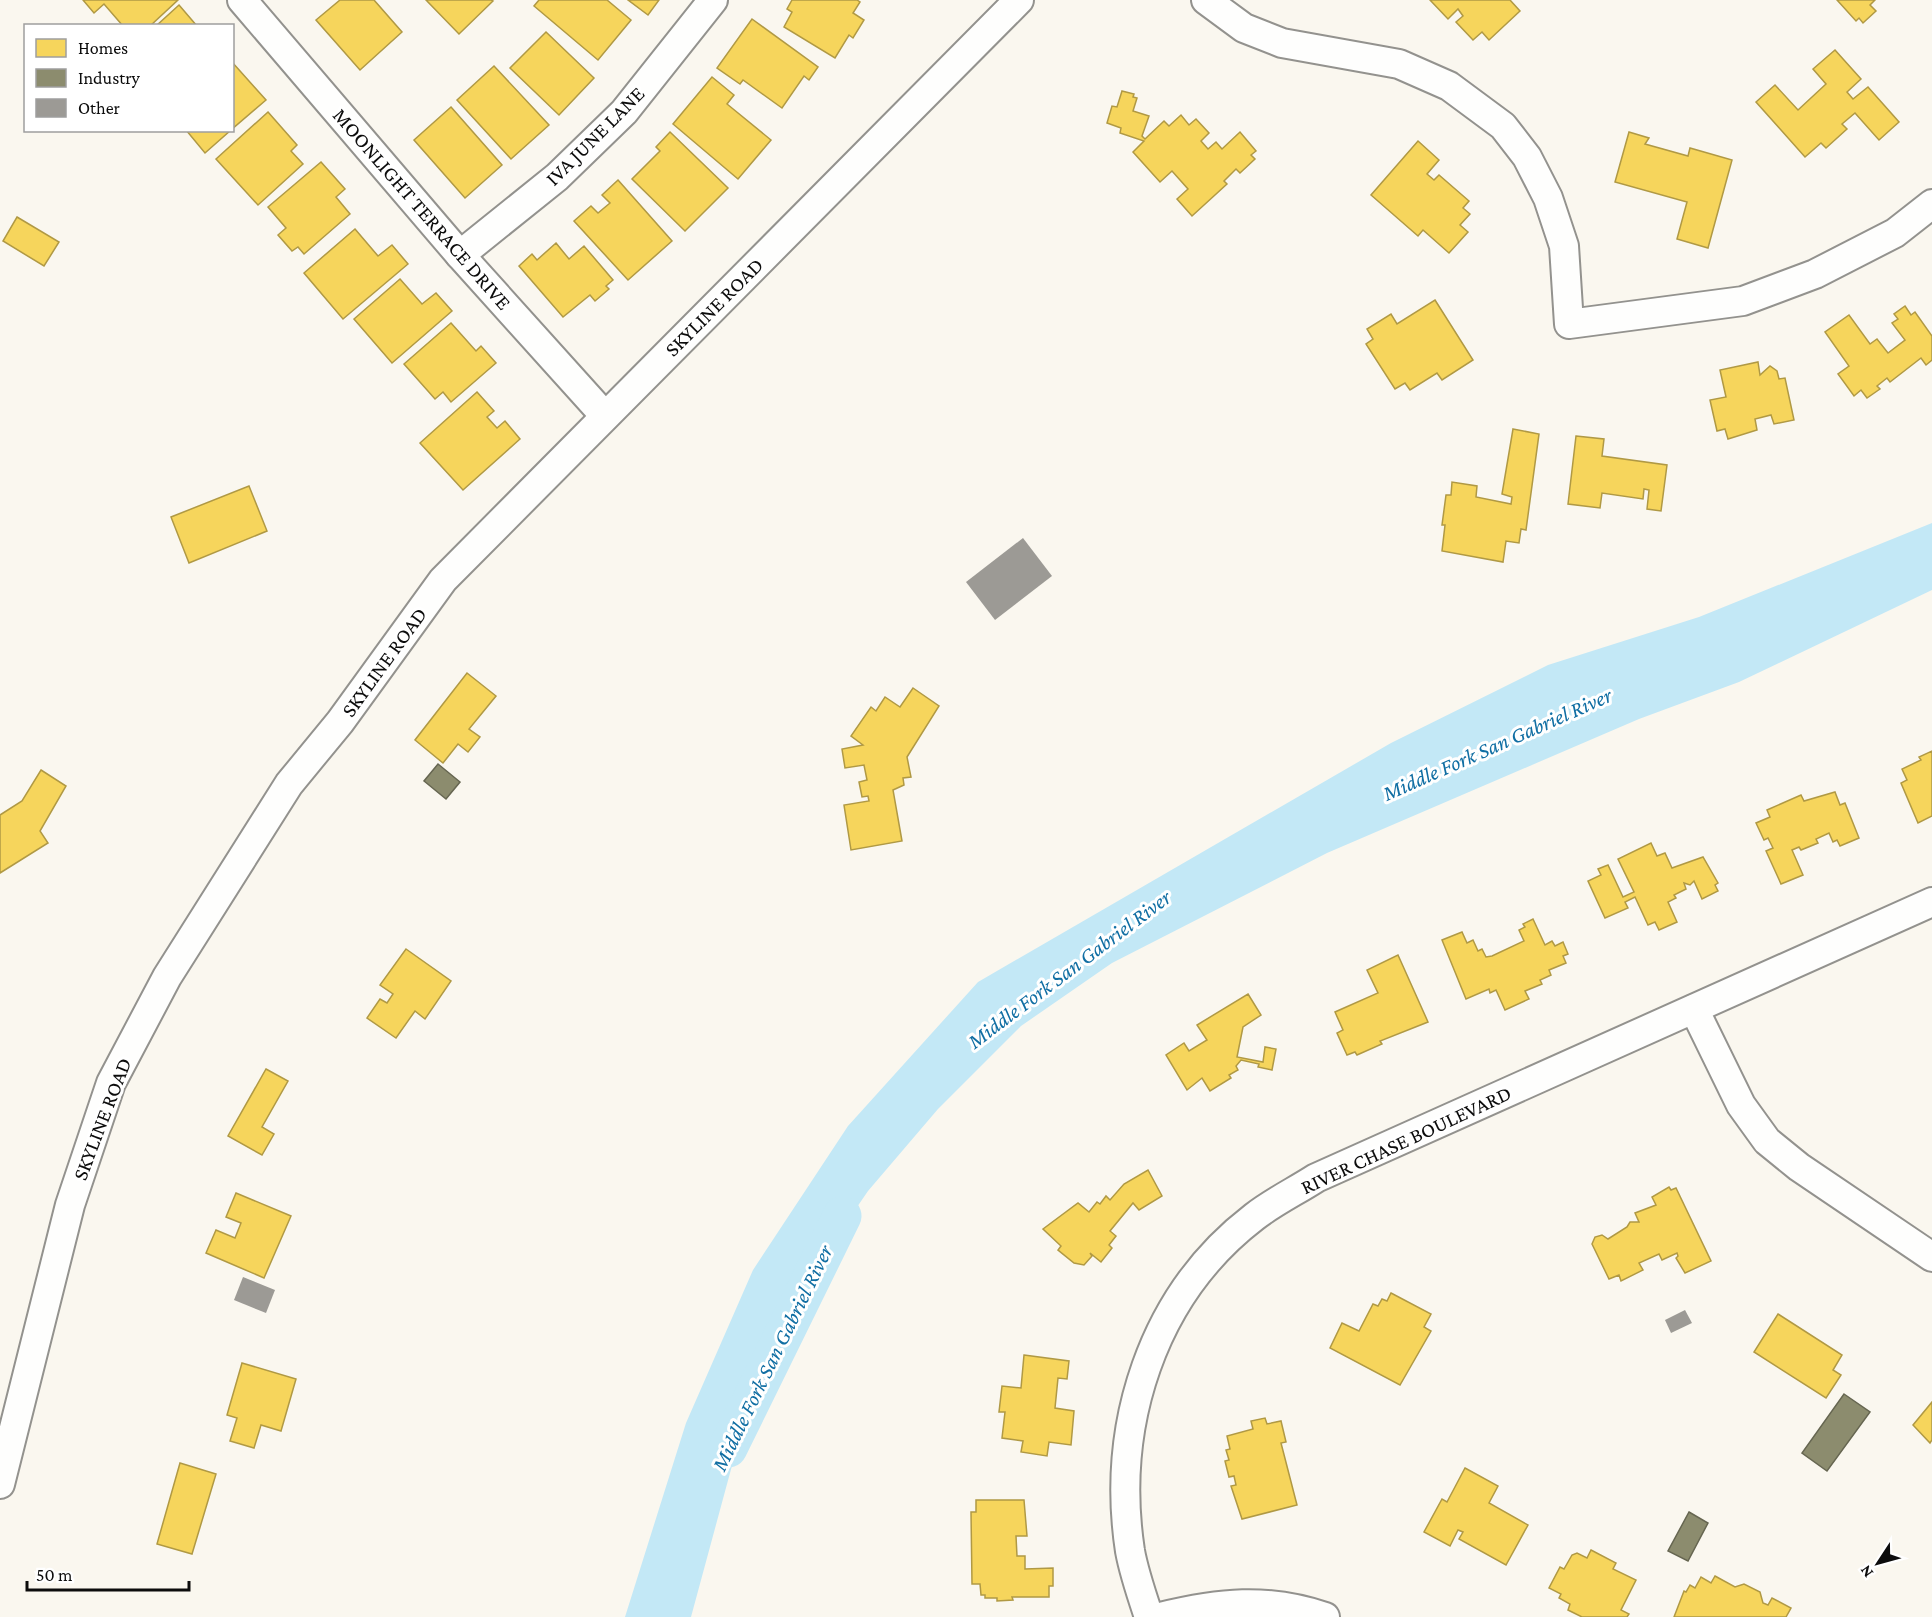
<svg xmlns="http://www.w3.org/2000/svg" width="1932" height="1617" font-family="'Crimson Pro',serif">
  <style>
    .water { fill: #c3e8f6 }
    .homes { fill: #f6d55c; stroke: #b09944; stroke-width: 1.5 }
    .industry { fill: #8c8c6e; stroke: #666651; stroke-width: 1.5 }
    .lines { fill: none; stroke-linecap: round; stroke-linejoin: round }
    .river { stroke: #c3e8f6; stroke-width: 39 }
    .building { fill: #9c9a95 }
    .minor-casing { stroke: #93928e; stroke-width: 32 }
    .minor { stroke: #fefefd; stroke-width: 28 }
    .labels { text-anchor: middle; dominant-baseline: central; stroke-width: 6; stroke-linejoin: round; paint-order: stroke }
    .street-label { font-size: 21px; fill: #0c0c0c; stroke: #fff }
    .water-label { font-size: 22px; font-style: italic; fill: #106ea3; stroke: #fff }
  </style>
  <rect width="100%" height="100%" fill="#faf7ef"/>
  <path class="water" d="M 1932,523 L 1932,590 L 1739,682 L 1639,719 L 1327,853 L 1112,963 L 1021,1026 L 938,1109 L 868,1191 L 788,1308 L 746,1414 L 691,1617 L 625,1617 L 686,1423 L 753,1270 L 848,1126 L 978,982 L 1391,743 L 1548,665 L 1699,617 Z"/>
  <g class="homes">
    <path d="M 83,0 L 178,0 L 150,26 L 123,26 L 104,4 L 94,13 Z"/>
    <path d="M 340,0 L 374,0 L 402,32 L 360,70 L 316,20 Z"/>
    <path d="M 426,0 L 491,0 L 493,1 L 459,34 Z"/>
    <path d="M 539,0 L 607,0 L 631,20 L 598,60 L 534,6 Z"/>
    <path d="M 628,0 L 659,0 L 648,15 Z"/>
    <path d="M 792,0 L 857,0 L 860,2 L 853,13 L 864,20 L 853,38 L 849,35 L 835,58 L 784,27 L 792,12 L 787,9 Z"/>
    <path d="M 1430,0 L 1510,0 L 1520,11 L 1489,40 L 1482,32 L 1473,40 L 1456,22 L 1463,16 L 1458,9 L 1448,19 Z"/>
    <path d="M 1837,0 L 1875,0 L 1870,5 L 1876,11 L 1863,23 L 1859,18 L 1856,21 Z"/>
    <path d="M 179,5 L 197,26 L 156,26 Z"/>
    <path d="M 752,19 L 818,67 L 809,80 L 804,76 L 782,108 L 743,80 L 740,84 L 717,68 Z"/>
    <path d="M 546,32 L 594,78 L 559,115 L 510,68 Z"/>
    <path d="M 1835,50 L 1861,79 L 1847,92 L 1853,99 L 1868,87 L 1899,122 L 1879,140 L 1855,113 L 1842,124 L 1847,129 L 1826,148 L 1821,143 L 1805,157 L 1756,102 L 1775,85 L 1798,110 L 1826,84 L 1813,69 Z"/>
    <path d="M 232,62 L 266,100 L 232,129 Z"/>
    <path d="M 494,66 L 549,125 L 511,159 L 457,100 Z"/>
    <path d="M 712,77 L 734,95 L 727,104 L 771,140 L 738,179 L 673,124 Z"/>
    <path d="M 1122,91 L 1134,94 L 1133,97 L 1137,98 L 1133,111 L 1149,116 L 1142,136 L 1145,139 L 1164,121 L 1169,126 L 1181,115 L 1189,125 L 1196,119 L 1209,133 L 1201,141 L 1208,149 L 1216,142 L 1222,149 L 1240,132 L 1256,151 L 1251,155 L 1255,159 L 1240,173 L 1236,169 L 1224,181 L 1227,184 L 1192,216 L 1177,199 L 1188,189 L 1172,171 L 1160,182 L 1133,152 L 1144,141 L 1120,133 L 1121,128 L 1107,123 L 1112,106 L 1117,107 Z"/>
    <path d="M 451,107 L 502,165 L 465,198 L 414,140 Z"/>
    <path d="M 268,112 L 297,145 L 291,151 L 303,164 L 258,205 L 216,159 Z"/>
    <path d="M 186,130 L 231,130 L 205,153 Z"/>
    <path d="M 670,132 L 728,188 L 685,231 L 632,179 L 660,151 L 656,147 Z"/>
    <path d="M 1629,132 L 1649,138 L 1645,144 L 1688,156 L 1690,148 L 1732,160 L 1708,248 L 1677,239 L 1687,202 L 1615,182 Z"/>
    <path d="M 1418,141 L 1439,160 L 1427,174 L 1434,180 L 1439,175 L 1469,201 L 1463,208 L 1470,214 L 1460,225 L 1468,232 L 1449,253 L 1423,230 L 1418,236 L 1371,195 Z"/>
    <path d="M 321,162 L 345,189 L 336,197 L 350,214 L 304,254 L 298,247 L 292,251 L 278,235 L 286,228 L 268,207 Z"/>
    <path d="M 618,180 L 672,241 L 628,280 L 574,221 L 591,206 L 598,213 L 610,203 L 602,195 Z"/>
    <path d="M 17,217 L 59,242 L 44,266 L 3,241 Z"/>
    <path d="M 355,229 L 378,256 L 392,245 L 408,264 L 343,319 L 304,273 Z"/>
    <path d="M 556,243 L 569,259 L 584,246 L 613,280 L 606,286 L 609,289 L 595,301 L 590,295 L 563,317 L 519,266 L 532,254 L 537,260 Z"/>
    <path d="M 400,279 L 422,304 L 436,293 L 452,311 L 392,363 L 354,319 Z"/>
    <path d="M 1435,300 L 1473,360 L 1442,380 L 1437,373 L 1410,390 L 1405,383 L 1395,389 L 1366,344 L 1373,339 L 1367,329 L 1391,314 L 1397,324 Z"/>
    <path d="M 1905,306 L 1911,315 L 1915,312 L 1932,336 L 1932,360 L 1926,365 L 1921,358 L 1890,382 L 1887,378 L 1877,386 L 1880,389 L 1867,398 L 1861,390 L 1854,396 L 1838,374 L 1849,366 L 1825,332 L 1849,315 L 1870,344 L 1877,339 L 1888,353 L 1905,340 L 1892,323 L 1898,319 L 1894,314 Z"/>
    <path d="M 451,323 L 476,351 L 481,346 L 496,363 L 451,402 L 443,392 L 435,399 L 404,364 Z"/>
    <path d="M 1758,362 L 1760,375 L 1770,366 L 1777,371 L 1779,379 L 1785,378 L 1794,420 L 1774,424 L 1771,415 L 1755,419 L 1757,430 L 1728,439 L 1725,429 L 1717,431 L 1710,400 L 1726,397 L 1720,370 Z"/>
    <path d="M 477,392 L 494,411 L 487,417 L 497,428 L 505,421 L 520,439 L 463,490 L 420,443 Z"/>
    <path d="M 1513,429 L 1539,434 L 1526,530 L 1521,529 L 1519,543 L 1506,541 L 1503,562 L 1442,551 L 1445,525 L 1442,525 L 1446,495 L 1451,495 L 1452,482 L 1477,486 L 1476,497 L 1511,504 L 1512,497 L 1502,494 Z"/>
    <path d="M 1576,436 L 1604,439 L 1602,456 L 1667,465 L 1661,511 L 1647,509 L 1649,490 L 1644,489 L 1643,499 L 1602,493 L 1600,508 L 1568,504 Z"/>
    <path d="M 249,486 L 267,531 L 189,563 L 171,517 Z"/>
    <path d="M 467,673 L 496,696 L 469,729 L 480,737 L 468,752 L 458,744 L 443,763 L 415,740 Z"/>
    <path d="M 913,688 L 939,706 L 907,757 L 911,777 L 903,778 L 904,785 L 893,790 L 902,841 L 851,850 L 844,805 L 869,801 L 868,796 L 862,797 L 859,782 L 867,780 L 864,765 L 845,768 L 842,749 L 863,745 L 851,736 L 871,707 L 876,711 L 885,697 L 900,707 Z"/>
    <path d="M 1932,751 L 1932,816 L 1918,823 L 1901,783 L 1907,780 L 1902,769 L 1921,760 L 1919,757 Z"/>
    <path d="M 41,770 L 66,786 L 40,831 L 48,843 L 0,873 L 0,815 L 22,801 Z"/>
    <path d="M 1835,792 L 1840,805 L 1845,803 L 1859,838 L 1840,846 L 1837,840 L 1833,842 L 1829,833 L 1816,839 L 1818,843 L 1801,850 L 1799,847 L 1792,850 L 1803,875 L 1781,884 L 1766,851 L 1773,848 L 1768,838 L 1764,840 L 1756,823 L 1770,817 L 1767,810 L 1801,795 L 1804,801 Z"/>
    <path d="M 1651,843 L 1657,856 L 1665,853 L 1672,868 L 1703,857 L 1718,883 L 1715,885 L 1718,891 L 1702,899 L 1694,881 L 1690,885 L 1684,883 L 1686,889 L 1674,895 L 1676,898 L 1668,902 L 1677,922 L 1659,930 L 1655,922 L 1648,925 L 1635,897 L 1625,902 L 1628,908 L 1605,918 L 1588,881 L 1601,875 L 1598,869 L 1608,865 L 1623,897 L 1634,892 L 1618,859 Z"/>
    <path d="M 1533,919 L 1545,945 L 1552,941 L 1555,946 L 1563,942 L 1568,954 L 1563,956 L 1566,963 L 1549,970 L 1551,975 L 1540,980 L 1542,984 L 1525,991 L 1529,999 L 1505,1010 L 1496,990 L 1490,993 L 1489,989 L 1466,999 L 1442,940 L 1462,932 L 1467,943 L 1473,940 L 1478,951 L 1482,949 L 1486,957 L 1492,956 L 1524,941 L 1519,930 L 1525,927 L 1523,924 Z"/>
    <path d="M 406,949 L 451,981 L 425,1019 L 415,1011 L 396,1038 L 367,1018 L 380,999 L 387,1003 L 393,994 L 380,985 Z"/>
    <path d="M 1398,955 L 1428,1022 L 1380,1041 L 1382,1044 L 1357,1055 L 1355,1052 L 1347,1055 L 1337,1033 L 1343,1030 L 1335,1012 L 1378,993 L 1367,970 Z"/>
    <path d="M 1248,994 L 1261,1015 L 1243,1027 L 1237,1057 L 1263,1062 L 1265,1047 L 1276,1049 L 1272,1070 L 1258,1067 L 1259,1064 L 1241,1060 L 1236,1066 L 1238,1070 L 1229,1075 L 1231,1078 L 1210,1091 L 1202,1078 L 1187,1090 L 1166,1055 L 1184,1043 L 1189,1051 L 1207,1040 L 1197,1025 Z"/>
    <path d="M 266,1069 L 288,1081 L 262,1127 L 274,1134 L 262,1155 L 228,1136 Z"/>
    <path d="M 1148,1170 L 1162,1196 L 1139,1210 L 1133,1203 L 1110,1231 L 1116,1236 L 1109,1245 L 1112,1248 L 1101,1262 L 1090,1253 L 1092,1256 L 1084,1265 L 1074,1263 L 1058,1250 L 1061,1246 L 1043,1229 L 1078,1203 L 1089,1212 L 1097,1202 L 1100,1204 L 1106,1196 L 1110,1200 L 1124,1184 Z"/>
    <path d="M 1669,1187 L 1671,1190 L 1676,1188 L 1711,1261 L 1685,1273 L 1676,1258 L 1678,1256 L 1677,1253 L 1662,1260 L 1659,1254 L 1639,1263 L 1643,1270 L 1621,1281 L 1619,1275 L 1609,1279 L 1592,1244 L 1595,1237 L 1602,1235 L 1608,1239 L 1627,1227 L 1630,1222 L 1639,1222 L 1635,1213 L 1656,1205 L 1652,1197 Z"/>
    <path d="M 236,1193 L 291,1216 L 264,1278 L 206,1253 L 216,1230 L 235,1238 L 241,1223 L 226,1217 Z"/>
    <path d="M 1391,1293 L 1431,1314 L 1424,1327 L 1431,1331 L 1400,1385 L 1330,1348 L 1342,1323 L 1359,1331 L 1373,1304 L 1378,1306 L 1382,1299 L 1387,1301 Z"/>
    <path d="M 1778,1314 L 1842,1355 L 1833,1370 L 1841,1375 L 1826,1398 L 1754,1352 Z"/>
    <path d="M 1024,1355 L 1069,1361 L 1067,1379 L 1058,1378 L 1055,1408 L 1074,1411 L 1071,1445 L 1049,1442 L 1047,1456 L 1021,1452 L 1023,1441 L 1002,1438 L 1005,1412 L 999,1412 L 1002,1386 L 1021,1388 Z"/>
    <path d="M 242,1363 L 296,1379 L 281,1431 L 261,1425 L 254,1448 L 230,1441 L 237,1418 L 227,1415 Z"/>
    <path d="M 1932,1402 L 1932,1440 L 1930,1443 L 1913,1425 Z"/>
    <path d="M 1265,1418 L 1267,1424 L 1281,1421 L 1286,1442 L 1281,1443 L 1297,1505 L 1242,1519 L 1231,1486 L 1236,1485 L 1234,1476 L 1229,1477 L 1225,1461 L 1229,1460 L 1226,1450 L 1230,1449 L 1227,1436 L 1253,1429 L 1251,1421 Z"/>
    <path d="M 180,1463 L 216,1474 L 192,1554 L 157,1544 Z"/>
    <path d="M 1465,1468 L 1498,1486 L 1489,1503 L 1528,1525 L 1506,1565 L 1459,1539 L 1463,1532 L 1458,1530 L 1450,1546 L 1424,1532 L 1442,1499 L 1447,1502 Z"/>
    <path d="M 976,1500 L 1024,1500 L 1027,1536 L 1016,1536 L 1017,1556 L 1025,1556 L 1025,1569 L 1053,1568 L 1053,1586 L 1049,1586 L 1049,1597 L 1012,1597 L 1013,1600 L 997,1601 L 997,1598 L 985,1598 L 985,1595 L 981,1595 L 980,1584 L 972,1584 L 971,1512 L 976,1512 Z"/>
    <path d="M 1591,1550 L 1616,1563 L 1613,1569 L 1636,1580 L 1621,1610 L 1629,1614 L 1627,1617 L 1582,1617 L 1568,1610 L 1570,1604 L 1559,1598 L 1561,1594 L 1549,1588 L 1560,1567 L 1564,1569 L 1572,1555 L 1577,1553 L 1587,1558 Z"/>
    <path d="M 1715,1576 L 1735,1587 L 1744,1584 L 1760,1592 L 1763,1603 L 1768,1605 L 1772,1598 L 1791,1608 L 1786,1617 L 1674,1617 L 1684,1591 L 1686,1592 L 1690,1585 L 1695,1588 L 1701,1577 L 1711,1583 Z"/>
  </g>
  <g class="industry">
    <path d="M 438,764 L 460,782 L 446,799 L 424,781 Z"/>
    <path d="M 1844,1394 L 1870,1412 L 1827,1471 L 1802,1453 Z"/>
    <path d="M 1689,1512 L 1708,1523 L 1688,1561 L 1668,1551 Z"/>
  </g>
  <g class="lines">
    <path class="river" d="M 728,1448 L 842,1216"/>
  </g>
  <g class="building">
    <path d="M 1023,538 L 1052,576 L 995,620 L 966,582 Z"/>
    <path d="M 243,1277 L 275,1290 L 266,1313 L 234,1300 Z"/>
    <path d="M 1685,1310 L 1692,1323 L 1671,1333 L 1665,1320 Z"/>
  </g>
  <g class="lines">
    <defs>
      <g id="minor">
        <path d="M 242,0 L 460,255 L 605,416"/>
        <path d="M 1206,0 L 1244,28 L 1282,43 L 1399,64 L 1449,86 L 1503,126 L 1527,157 L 1548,198 L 1564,246 L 1569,324 L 1743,301 L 1815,274 L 1895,233 L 1932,204"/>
        <path d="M 460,255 L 557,177 L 624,112 L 713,0"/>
        <path d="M 1694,1009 L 1741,1105 L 1767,1141 L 1799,1167 L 1932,1257"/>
        <path d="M 0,1484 L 70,1205 L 111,1083 L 167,977 L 289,784 L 340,722 L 443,580 L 1019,0"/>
        <path d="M 1149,1617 C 1142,1596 1134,1573 1130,1551 C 1111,1426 1151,1296 1254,1217 C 1273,1202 1296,1191 1316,1178 L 1932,902"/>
        <path d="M 1160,1617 C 1218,1603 1267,1597 1325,1617"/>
      </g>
    </defs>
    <use href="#minor" class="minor-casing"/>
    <use href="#minor" class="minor"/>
  </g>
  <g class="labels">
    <g class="street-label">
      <text transform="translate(595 136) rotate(-45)">IVA JUNE LANE</text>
      <text transform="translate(422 209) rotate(49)">MOONLIGHT TERRACE DRIVE</text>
      <text transform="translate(714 307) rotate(-45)">SKYLINE ROAD</text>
      <text transform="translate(384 662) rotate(-54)">SKYLINE ROAD</text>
      <text transform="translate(102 1119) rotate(-69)">SKYLINE ROAD</text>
      <text transform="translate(1406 1140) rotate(-25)">RIVER CHASE BOULEVARD</text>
    </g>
    <g class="water-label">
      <text transform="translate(1497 744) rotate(-24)">Middle Fork San Gabriel River</text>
      <text transform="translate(1069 969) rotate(-37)">Middle Fork San Gabriel River</text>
      <text transform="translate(772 1358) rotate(-64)">Middle Fork San Gabriel River</text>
    </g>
  </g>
  <rect x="24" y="24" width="210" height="108" fill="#ffffff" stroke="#9e9e9e" stroke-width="1.5"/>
  <rect x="36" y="39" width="30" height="18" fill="#f6d55c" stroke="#9e9e9e" stroke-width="1.5"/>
  <text x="78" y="54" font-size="18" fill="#0c0c0c">Homes</text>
  <rect x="36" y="69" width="30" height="18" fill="#8c8c6e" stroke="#9e9e9e" stroke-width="1.5"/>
  <text x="78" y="84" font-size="18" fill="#0c0c0c">Industry</text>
  <rect x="36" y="99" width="30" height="18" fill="#9c9a95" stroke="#9e9e9e" stroke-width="1.5"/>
  <text x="78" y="114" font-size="18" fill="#0c0c0c">Other</text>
  <g transform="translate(1878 1563) rotate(234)" stroke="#ffffff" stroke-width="4.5" paint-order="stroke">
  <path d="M0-4.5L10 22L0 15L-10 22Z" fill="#0c0c0c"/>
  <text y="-9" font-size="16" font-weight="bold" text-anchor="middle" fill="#0c0c0c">N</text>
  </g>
  <path d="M27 1581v9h162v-9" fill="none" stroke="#0c0c0c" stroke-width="3"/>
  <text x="36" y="1581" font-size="18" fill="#0c0c0c" stroke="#ffffff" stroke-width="4.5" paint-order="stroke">50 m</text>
</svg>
